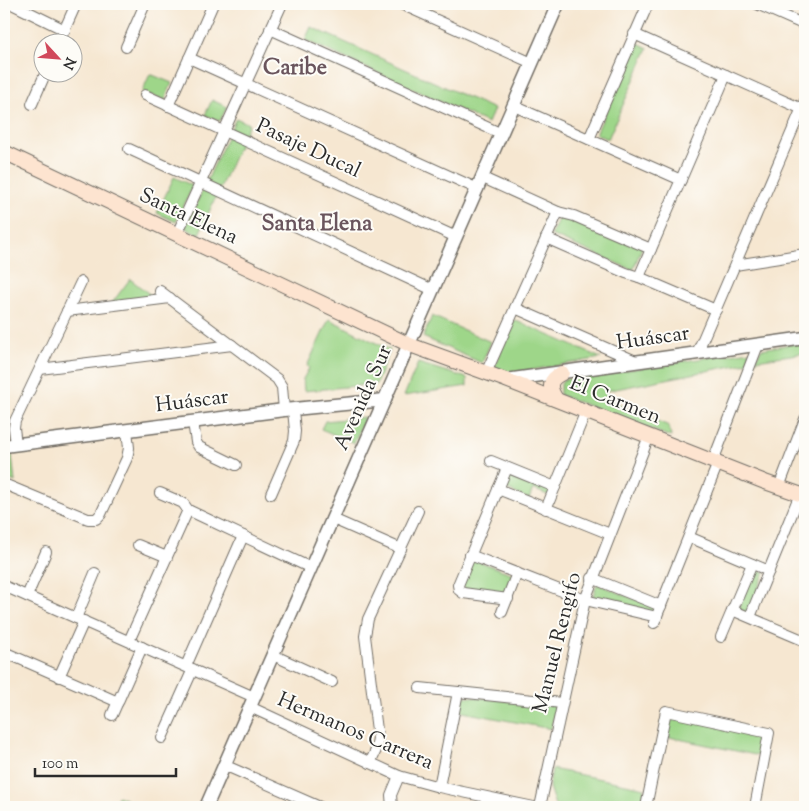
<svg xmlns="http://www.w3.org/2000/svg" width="809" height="811" font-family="'Sorts Mill Goudy',serif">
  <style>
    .green { fill: #9ed689; stroke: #64805a }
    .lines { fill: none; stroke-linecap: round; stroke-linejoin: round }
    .minor-casing { stroke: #726d65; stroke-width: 12 }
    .tertiary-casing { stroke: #726d65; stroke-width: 15 }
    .secondary-casing { stroke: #726d65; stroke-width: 16 }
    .minor { stroke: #fff; stroke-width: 10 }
    .tertiary { stroke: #fff; stroke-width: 12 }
    .secondary { stroke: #fde4d0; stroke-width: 14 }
    .labels { text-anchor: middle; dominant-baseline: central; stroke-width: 4; stroke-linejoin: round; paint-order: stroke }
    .street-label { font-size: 21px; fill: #2b2b2b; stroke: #fdfcf7 }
    .neighbourhood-label { font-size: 22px; font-weight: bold; fill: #6a555d; stroke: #fdfcf7 }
  </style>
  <rect width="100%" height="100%" fill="#fdfcf7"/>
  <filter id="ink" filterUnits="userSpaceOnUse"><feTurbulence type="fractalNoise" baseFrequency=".02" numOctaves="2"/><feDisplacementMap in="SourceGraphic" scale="10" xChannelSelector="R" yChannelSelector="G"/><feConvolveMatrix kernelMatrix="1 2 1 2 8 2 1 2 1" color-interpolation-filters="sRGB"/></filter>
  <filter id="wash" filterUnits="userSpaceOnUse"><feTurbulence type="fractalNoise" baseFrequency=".0096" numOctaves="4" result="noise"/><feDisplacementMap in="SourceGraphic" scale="20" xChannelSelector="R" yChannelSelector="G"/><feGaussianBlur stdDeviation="1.12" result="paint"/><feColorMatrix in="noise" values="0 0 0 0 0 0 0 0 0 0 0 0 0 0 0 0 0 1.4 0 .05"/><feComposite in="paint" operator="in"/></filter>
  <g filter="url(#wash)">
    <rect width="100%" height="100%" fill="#f6e7d1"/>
    <g class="green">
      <path d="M 311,27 L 494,109 L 488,123 L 305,40 Z"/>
      <path d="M 636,42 L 648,48 L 608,139 L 596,134 Z"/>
      <path d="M 150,74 L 172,83 L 165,100 L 142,92 Z"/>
      <path d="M 212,100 L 227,107 L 220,121 L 205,115 Z"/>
      <path d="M 236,118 L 249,124 L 199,234 L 185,228 Z"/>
      <path d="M 174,177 L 193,186 L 176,222 L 157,213 Z"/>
      <path d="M 562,211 L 643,245 L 633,270 L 551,235 Z"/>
      <path d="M 130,279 L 157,300 L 109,307 Z"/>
      <path d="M 432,316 L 491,342 L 482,363 L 423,337 Z"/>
      <path d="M 329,319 L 390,350 L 376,384 L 304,391 L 303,379 L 309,368 L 307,366 Z"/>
      <path d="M 514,320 L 601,358 L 508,374 L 494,368 Z"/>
      <path d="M 805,342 L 805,353 L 756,360 L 761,349 Z"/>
      <path d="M 750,351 L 747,363 L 606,391 L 607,394 L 604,398 L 669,426 L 671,437 L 560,395 L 560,387 L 563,380 Z"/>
      <path d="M 418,363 L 467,378 L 467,386 L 404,396 Z"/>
      <path d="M 365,417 L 354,443 L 321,429 L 325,421 Z"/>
      <path d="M 4,455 L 12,455 L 15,482 L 4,477 Z"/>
      <path d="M 511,472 L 551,490 L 548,495 L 533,489 L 529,499 L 503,488 L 507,474 Z"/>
      <path d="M 472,559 L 513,574 L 505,595 L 466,590 L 462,586 Z"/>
      <path d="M 755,568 L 765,572 L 748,613 L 738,609 Z"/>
      <path d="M 597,584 L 657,608 L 654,613 L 592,599 Z"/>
      <path d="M 461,696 L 556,706 L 551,729 L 458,711 Z"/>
      <path d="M 668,716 L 765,736 L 760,756 L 664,736 Z"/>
      <path d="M 552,769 L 645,788 L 641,807 L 565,807 L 555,805 L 549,787 Z"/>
      <path d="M 118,796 L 143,807 L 113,807 Z"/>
    </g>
  </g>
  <g filter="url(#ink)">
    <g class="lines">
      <defs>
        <g id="minor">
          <path d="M 12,4 L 65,30"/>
          <path d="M 401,4 L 532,63"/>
          <path d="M 757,4 L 805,25"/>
          <path d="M 270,29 L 502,134"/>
          <path d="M 634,34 L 802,109"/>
          <path d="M 59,42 L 76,4"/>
          <path d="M 126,47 L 145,4"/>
          <path d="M 189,58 L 478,189"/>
          <path d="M 145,95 L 456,237"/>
          <path d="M 32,104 L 46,72"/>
          <path d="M 168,106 L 213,4"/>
          <path d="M 514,106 L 681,180"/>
          <path d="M 589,139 L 648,4"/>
          <path d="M 129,149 L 433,290"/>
          <path d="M 483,178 L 558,212 L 574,216 L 651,249"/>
          <path d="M 177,234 L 282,4"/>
          <path d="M 546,238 L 626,273 L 639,277 L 716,310"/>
          <path d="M 735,265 L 805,254"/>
          <path d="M 639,277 L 726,75"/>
          <path d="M 160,291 L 277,379 L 282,387 L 284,410"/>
          <path d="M 515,308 L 638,362"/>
          <path d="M 67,311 L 170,298"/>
          <path d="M 697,353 L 805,101"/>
          <path d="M 40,369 L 232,345"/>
          <path d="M 486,373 L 558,212"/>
          <path d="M 193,422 L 196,442 L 199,447 L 236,465"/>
          <path d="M 16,444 L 14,428 L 15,421 L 81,282"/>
          <path d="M 491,461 L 555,487"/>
          <path d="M 713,461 L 758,345"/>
          <path d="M 507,468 L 458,585 L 459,590 L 463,593 L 508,599"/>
          <path d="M 4,484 L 88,519 L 96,519 L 101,514 L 127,458 L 129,448 L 127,430"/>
          <path d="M 779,487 L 805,419"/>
          <path d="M 498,489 L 610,534"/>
          <path d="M 160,493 L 183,503 L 188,510 L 311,568"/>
          <path d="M 271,494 L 294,441 L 295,431 L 293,410"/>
          <path d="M 546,509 L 586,411"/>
          <path d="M 333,519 L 401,549"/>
          <path d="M 689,537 L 769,571"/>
          <path d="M 138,545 L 167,557"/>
          <path d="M 470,555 L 585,600 L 657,617"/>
          <path d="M 592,578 L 661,606"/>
          <path d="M 4,586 L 254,697"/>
          <path d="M 27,596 L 46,552"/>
          <path d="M 732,610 L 805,641"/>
          <path d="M 502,612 L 517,573"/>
          <path d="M 750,617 L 800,494"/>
          <path d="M 76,618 L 95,573"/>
          <path d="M 654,623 L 718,463"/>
          <path d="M 721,637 L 752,564"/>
          <path d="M 129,641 L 188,510"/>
          <path d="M 4,652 L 118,702"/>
          <path d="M 273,655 L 332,682"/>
          <path d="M 186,666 L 243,536"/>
          <path d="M 59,677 L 84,621"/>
          <path d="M 420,688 L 562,703"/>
          <path d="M 250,707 L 399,776 L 439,787 L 534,807"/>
          <path d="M 112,715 L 142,647"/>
          <path d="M 162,738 L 193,669"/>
          <path d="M 370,763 L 376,750 L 378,738 L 365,636 L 368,619 L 418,511"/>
          <path d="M 224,765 L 320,807"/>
          <path d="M 439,787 L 458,692"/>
          <path d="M 392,807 L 391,795 L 399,776"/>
          <path d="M 540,807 L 585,600 L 649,436"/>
          <path d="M 646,807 L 666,711 L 769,733 L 755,807"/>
        </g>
        <g id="tertiary">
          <path d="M 506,380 L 805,338"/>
          <path d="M 4,446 L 284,410 L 385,400"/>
          <path d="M 206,807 L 558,4"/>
        </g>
        <g id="secondary">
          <path d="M 4,152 L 410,345 L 506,380 L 765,482 L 805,496"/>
          <path d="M 556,399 C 548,386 549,380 562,373"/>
        </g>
      </defs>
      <use href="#minor" class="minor-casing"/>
      <use href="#tertiary" class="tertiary-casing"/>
      <use href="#secondary" class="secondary-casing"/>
      <use href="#minor" class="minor"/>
      <use href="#tertiary" class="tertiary"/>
      <use href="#secondary" class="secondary"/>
    </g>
  </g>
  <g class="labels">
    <g class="street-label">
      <text transform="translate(308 149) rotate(25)">Pasaje Ducal</text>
      <text transform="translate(188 217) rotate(25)">Santa Elena</text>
      <text transform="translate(653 339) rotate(-8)">Huáscar</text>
      <text transform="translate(364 398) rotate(-66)">Avenida Sur</text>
      <text transform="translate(615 401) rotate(22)">El Carmen</text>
      <text transform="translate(192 402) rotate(-7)">Huáscar</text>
      <text transform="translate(558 643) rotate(-76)">Manuel Rengifo</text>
      <text transform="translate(355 732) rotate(23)">Hermanos Carrera</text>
    </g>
    <g class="neighbourhood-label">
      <text x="295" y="69">Caribe</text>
      <text x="317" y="225">Santa Elena</text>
    </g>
  </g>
  <rect width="809" height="811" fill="none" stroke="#fdfcf7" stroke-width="20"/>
  <g transform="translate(58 58) rotate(116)"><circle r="24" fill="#fdfcf7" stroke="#a9a8a5"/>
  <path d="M0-4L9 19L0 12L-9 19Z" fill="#d1495b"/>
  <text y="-8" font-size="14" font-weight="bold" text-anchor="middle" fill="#2b2b2b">N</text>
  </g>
  <path d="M35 768v8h141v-8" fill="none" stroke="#2b2b2b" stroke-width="2.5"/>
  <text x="42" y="768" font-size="15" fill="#2b2b2b" stroke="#fdfcf7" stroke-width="4" paint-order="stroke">100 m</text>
</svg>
